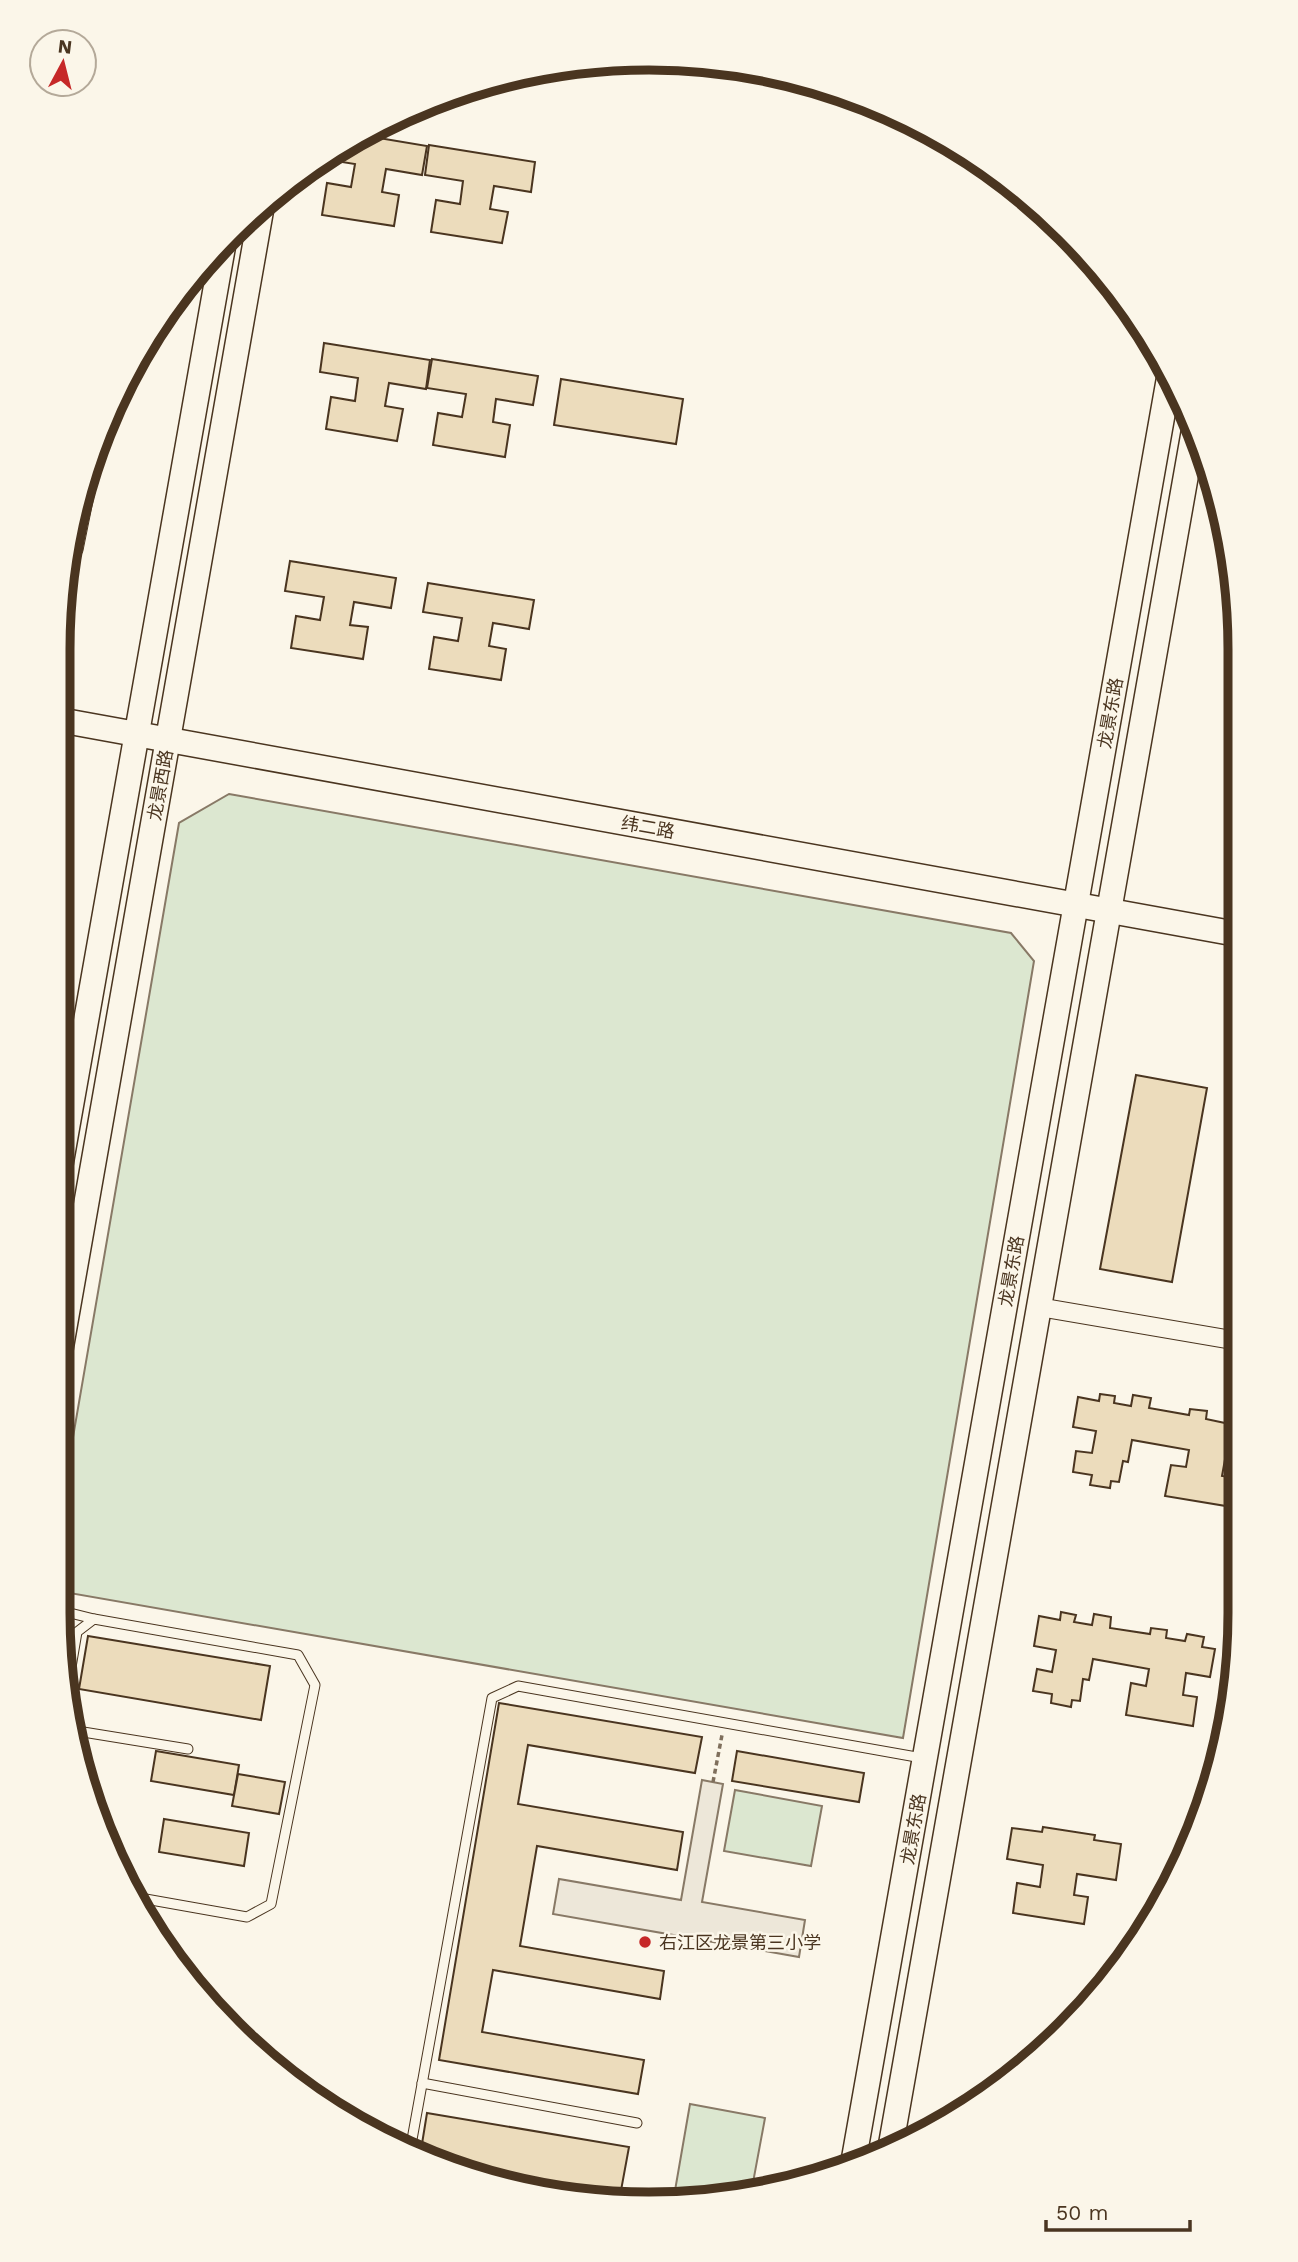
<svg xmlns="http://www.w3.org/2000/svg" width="1298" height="2262" font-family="'Work Sans','Noto Sans SC',sans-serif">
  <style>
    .green { fill: #dce7d0; stroke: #887966; stroke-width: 2 }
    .parking { fill: #ede7d9; stroke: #887966; stroke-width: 2 }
    .building { fill: #ecdcbc; stroke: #4a3520; stroke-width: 2 }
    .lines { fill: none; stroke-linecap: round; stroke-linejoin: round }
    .service-casing { stroke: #4a3520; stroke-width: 11 }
    .minor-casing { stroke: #4a3520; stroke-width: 20 }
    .secondary-casing { stroke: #4a3520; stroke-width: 27 }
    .path { stroke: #7f6f5c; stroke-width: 3.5; stroke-dasharray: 5 3.5; stroke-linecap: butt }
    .service { stroke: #fbf6e9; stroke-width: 9 }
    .minor { stroke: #fbf6e9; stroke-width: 18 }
    .secondary { stroke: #fbf6e9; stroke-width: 24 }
    .poi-dot { fill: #c62828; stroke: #fbf6e9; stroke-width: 2.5 }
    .labels { text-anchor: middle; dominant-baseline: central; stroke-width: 5; stroke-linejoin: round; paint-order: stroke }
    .street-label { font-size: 18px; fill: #4a3520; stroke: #fbf6e9 }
    .poi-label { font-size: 18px; fill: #4a3520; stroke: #fbf6e9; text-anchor: start }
    .rim { fill: none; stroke: #4a3520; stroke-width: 9 }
  </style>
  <rect width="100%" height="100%" fill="#fbf6e9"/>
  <g class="green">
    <path d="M 229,794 L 1011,933 L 1034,961 L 903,1738 L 58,1591 L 58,1524 L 179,823 Z"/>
    <path d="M 735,1790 L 822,1806 L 811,1866 L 724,1851 Z"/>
    <path d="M 690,2104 L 765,2118 L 752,2188 L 687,2203 L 673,2202 Z"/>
  </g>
  <path class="parking" d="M 702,1780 L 723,1784 L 702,1902 L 805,1920 L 799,1957 L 553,1914 L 559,1879 L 681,1900 Z"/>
  <g class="building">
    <path d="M 361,135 L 427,146 L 422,175 L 386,169 L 382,192 L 399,195 L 394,226 L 322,215 L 327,183 L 351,187 L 355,164 L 323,159 Z"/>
    <path d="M 429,145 L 535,162 L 531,192 L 494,186 L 490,209 L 508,212 L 502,243 L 431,232 L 436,200 L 460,204 L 463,181 L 425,175 Z"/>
    <path d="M 324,343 L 430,360 L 426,389 L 389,383 L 385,406 L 403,409 L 397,441 L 326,429 L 331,397 L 355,401 L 358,378 L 320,372 Z"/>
    <path d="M 432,359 L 538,376 L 533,405 L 496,399 L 493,422 L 510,425 L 505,457 L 433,445 L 438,413 L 462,417 L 466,394 L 427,388 Z"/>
    <path d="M 561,379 L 683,399 L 676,444 L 554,425 Z"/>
    <path d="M 290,561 L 396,578 L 391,608 L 354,602 L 350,625 L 368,627 L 363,659 L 291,648 L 296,616 L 320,620 L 324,597 L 285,591 Z"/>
    <path d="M 428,583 L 534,600 L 529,629 L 493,623 L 489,646 L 506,649 L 501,680 L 429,669 L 434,637 L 458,641 L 462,618 L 423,612 Z"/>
    <path d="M 1136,1075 L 1207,1088 L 1172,1282 L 1100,1269 Z"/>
    <path d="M 1238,1247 L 1238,1295 L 1229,1293 Z"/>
    <path d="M 1100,1394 L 1115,1396 L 1114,1403 L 1131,1406 L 1133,1395 L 1151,1398 L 1149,1408 L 1189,1415 L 1190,1409 L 1207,1411 L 1206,1419 L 1225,1423 L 1226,1415 L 1238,1417 L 1238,1456 L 1226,1454 L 1222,1476 L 1237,1478 L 1232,1507 L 1165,1496 L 1171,1465 L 1186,1467 L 1189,1450 L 1132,1440 L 1128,1462 L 1123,1461 L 1119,1482 L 1111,1481 L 1110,1488 L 1090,1485 L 1092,1475 L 1073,1472 L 1076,1451 L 1092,1453 L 1096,1431 L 1073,1427 L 1078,1397 L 1099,1401 Z"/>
    <path d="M 1061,1612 L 1076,1615 L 1074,1622 L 1092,1625 L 1094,1614 L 1111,1617 L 1110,1628 L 1150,1634 L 1151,1628 L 1167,1630 L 1166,1638 L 1185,1641 L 1187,1634 L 1204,1637 L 1202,1647 L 1215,1649 L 1210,1677 L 1186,1673 L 1183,1695 L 1197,1697 L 1193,1726 L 1126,1715 L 1131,1683 L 1146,1686 L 1149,1669 L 1093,1659 L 1089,1680 L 1083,1679 L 1080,1701 L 1072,1700 L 1071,1707 L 1051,1703 L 1052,1694 L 1033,1691 L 1037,1669 L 1052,1672 L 1056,1650 L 1034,1646 L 1039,1616 L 1060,1620 Z"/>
    <path d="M 88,1636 L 270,1666 L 261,1720 L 79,1689 Z"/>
    <path d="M 499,1703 L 702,1737 L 695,1773 L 528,1745 L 518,1804 L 683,1832 L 677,1870 L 537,1846 L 520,1946 L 664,1971 L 660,1999 L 493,1970 L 482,2032 L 644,2060 L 638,2094 L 439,2060 Z"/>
    <path d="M 156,1751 L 239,1765 L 234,1795 L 151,1781 Z"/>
    <path d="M 737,1751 L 864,1773 L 859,1802 L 732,1781 Z"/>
    <path d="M 238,1774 L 285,1782 L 279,1814 L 232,1806 Z"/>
    <path d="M 164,1819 L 249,1833 L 244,1866 L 159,1852 Z"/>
    <path d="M 1043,1827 L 1095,1835 L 1094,1840 L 1121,1844 L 1116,1880 L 1077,1874 L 1074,1895 L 1088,1897 L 1084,1924 L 1013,1913 L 1017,1883 L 1040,1887 L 1043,1865 L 1007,1859 L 1012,1828 L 1042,1832 Z"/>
    <path d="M 427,2113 L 629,2147 L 620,2196 L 534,2188 L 486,2180 L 421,2150 Z"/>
  </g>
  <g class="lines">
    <defs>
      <g id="service">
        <path d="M 69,549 L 78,550 L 99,446"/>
        <path d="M 1235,627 L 1235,633"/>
        <path d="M 58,1610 L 94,1619"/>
        <path d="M 69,1679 L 77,1632 L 94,1619 L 298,1655 L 315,1685 L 271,1904 L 247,1917 L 140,1898"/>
        <path d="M 77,1731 L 188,1749"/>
        <path d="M 422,2083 L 637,2123"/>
        <path d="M 411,2145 L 492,1698 L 518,1686 L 922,1758"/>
      </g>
      <path id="minor" d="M 1039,1307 L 1238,1341"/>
      <g id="secondary">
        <path d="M 59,720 L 1237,934"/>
        <path d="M 58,1179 L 224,241"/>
        <path d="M 58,1364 L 262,205"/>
        <path d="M 890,2150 L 1194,430"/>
        <path d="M 853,2164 L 1169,378"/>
      </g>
    </defs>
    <use href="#service" class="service-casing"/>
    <use href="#minor" class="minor-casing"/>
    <use href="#secondary" class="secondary-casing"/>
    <path class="path" d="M 713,1782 L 722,1735"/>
    <use href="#service" class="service"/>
    <use href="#minor" class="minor"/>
    <use href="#secondary" class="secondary"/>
  </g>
  <circle class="poi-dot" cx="645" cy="1942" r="7"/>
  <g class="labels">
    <g class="street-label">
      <text transform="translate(1110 713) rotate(-80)">龙景东路</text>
      <text transform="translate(160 785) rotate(-80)">龙景西路</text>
      <text transform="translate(648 827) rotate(10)">纬二路</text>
      <text transform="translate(1011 1271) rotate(-80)">龙景东路</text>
      <text transform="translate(913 1829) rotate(-80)">龙景东路</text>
    </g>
    <g class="poi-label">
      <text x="659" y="1942">右江区龙景第三小学</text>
    </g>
  </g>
  <path d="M0 0H1298V2262H0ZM649 70H649A579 579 0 0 1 1228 649V1613A579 579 0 0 1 649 2192H649A579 579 0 0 1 70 1613V649A579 579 0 0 1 649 70Z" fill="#fbf6e9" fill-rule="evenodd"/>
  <path class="rim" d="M649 70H649A579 579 0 0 1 1228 649V1613A579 579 0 0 1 649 2192H649A579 579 0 0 1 70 1613V649A579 579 0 0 1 649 70Z"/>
  <g transform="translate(63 63) rotate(7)"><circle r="33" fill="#fbf6e9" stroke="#b4a999" stroke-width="2"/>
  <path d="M0-5L12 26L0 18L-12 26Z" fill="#c62828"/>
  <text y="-10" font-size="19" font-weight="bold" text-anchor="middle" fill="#4a3520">N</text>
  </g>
  <path d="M1046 2220v10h144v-10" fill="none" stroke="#4a3520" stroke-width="3.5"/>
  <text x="1056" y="2220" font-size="21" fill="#4a3520" stroke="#fbf6e9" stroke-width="5" paint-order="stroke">50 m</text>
</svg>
